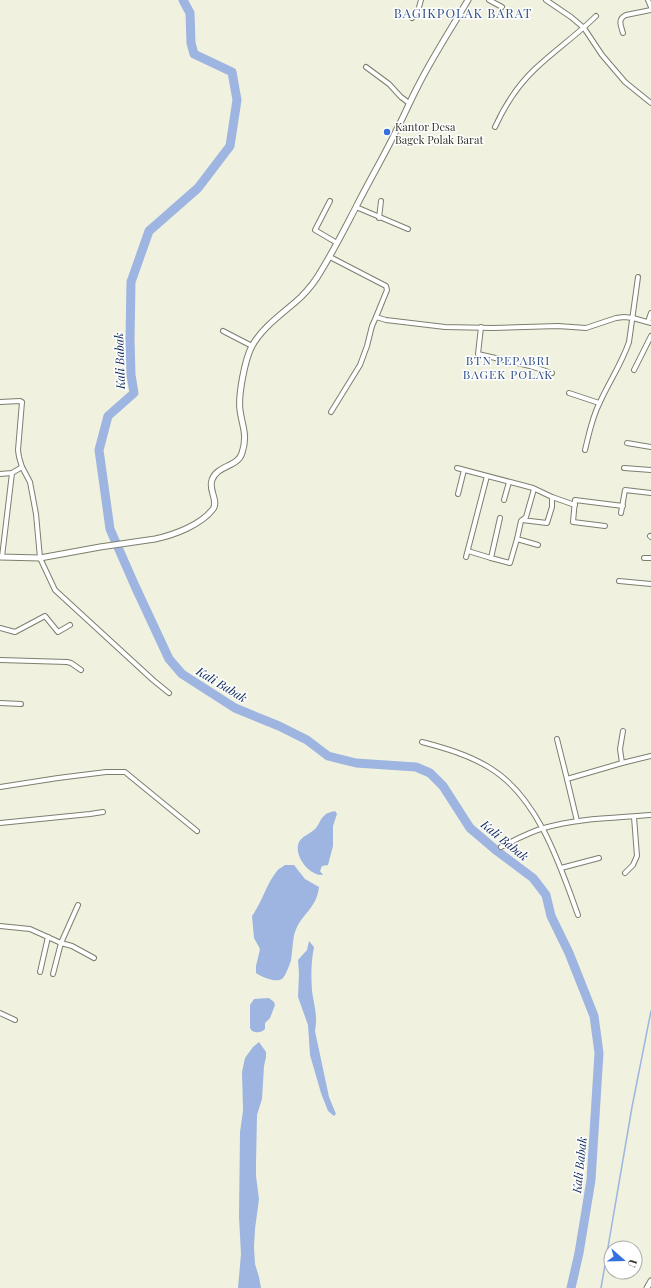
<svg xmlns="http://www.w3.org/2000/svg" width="651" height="1288" font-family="'Playfair Display',serif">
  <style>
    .water { fill: #9db5e0 }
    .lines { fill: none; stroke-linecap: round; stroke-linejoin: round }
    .stream { stroke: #9db5e0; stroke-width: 1.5 }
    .river { stroke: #9db5e0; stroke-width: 9 }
    .minor-casing { stroke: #7d7f6e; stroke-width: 6 }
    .tertiary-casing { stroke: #7d7f6e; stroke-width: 7 }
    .minor { stroke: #fff; stroke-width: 4 }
    .tertiary { stroke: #fff; stroke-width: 5 }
    .poi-dot { fill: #3670df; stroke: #fff; stroke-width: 1.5 }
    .labels { text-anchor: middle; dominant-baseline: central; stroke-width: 3; stroke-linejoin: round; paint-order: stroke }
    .poi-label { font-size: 11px; fill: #32332c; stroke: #fff; text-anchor: start }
    .neighbourhood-label { font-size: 12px; letter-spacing: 1px; fill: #34528b; stroke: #fff }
    .water-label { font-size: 12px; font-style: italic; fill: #0b2659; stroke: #fff }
    .quarter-label { font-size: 13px; letter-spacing: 1px; fill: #34528b; stroke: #fff }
  </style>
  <rect width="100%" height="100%" fill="#f0f2df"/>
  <g class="water">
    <path d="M 335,811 L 337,814 L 333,826 L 333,846 L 328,865 L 322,866 L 320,871 L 323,875 C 309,876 293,855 299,842 C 302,836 310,834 315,829 C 319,825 320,819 324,816 C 326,813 331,812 335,811 Z"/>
    <path d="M 285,865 L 294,865 L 305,879 L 319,887 C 317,906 305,912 297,927 C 292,937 293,949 291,960 C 290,964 285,977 282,979 C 275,983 262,977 256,973 L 256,966 L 260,949 L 254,938 L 252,916 C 262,902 267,883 277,871 C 279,868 283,867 285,865 Z"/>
    <path d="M 309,941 L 314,947 C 311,962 311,976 312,991 C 314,1005 318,1016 315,1031 L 329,1097 L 336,1114 L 334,1116 L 328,1111 L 321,1093 L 310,1055 L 308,1025 L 298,997 L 299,973 L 298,960 L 307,950 Z"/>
    <path d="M 269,998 L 274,1002 L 275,1005 L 270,1018 L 265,1023 L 265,1029 C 261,1033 257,1033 252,1031 L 250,1028 L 250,1005 L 254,999 Z"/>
    <path d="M 259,1042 L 266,1052 L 266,1057 L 264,1066 L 262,1099 L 257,1115 L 256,1164 L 256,1176 L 259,1199 L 255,1229 L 254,1247 L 255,1264 L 259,1277 L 261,1288 L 238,1288 L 241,1254 L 239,1217 L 240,1132 L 243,1111 L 242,1072 L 245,1058 L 253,1047 Z"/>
  </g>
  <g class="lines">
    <path class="stream" d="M 601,1288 L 632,1107 L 651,1011"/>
    <path class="river" d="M 183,0 L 190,13 L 191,43 L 194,54 L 232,72 L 237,100 L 230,146 L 198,188 L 149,231 L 131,282 L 130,339 L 131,375 L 134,393 L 108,416 L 99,450 L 110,529 L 135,586 L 169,659 L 182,674 L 235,708 L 279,726 L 307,740 L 328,756 L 356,763 L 416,767 L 430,773 L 443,786 L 470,828 L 497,851 L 533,878 L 546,895 L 551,916 L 569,953 L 594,1016 L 599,1053 L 591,1180 L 579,1253 L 571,1288"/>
    <defs>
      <g id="minor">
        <path d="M 489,0 L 502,7"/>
        <path d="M 546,0 L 571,17 L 584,28 L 602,55 L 625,82 L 651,103"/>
        <path d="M 648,0 L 651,7"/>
        <path d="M 412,18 L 418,11 L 421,0"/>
        <path d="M 623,33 C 621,26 617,19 626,15 L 651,10"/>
        <path d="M 366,67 L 389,84 L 401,97 L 409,103"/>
        <path d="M 495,127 C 505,105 518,85 535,69 C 555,50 577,35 596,16"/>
        <path d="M 330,201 L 315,230 L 337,243"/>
        <path d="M 356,207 L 408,229"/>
        <path d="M 379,218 L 381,201"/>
        <path d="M 330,257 L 386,286 L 387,290 L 376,317 L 386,320 L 445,327 L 493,328 L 558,326 L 586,328 L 616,318 L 624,317 L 633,318 L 651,323"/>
        <path d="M 648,322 L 651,313"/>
        <path d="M 481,327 L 478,354 L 530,366 L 552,373"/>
        <path d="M 223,331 L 252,346"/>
        <path d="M 634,370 L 651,336"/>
        <path d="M 569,393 L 599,403"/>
        <path d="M 0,402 L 20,401 L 22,402 L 18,450 L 19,457 L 22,467 L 30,482 L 36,514 L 40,558 L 55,590 L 153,680 L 169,693"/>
        <path d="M 331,412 L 360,365 L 367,346 L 372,326 L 376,317"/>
        <path d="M 627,443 L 651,447"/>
        <path d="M 585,450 C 589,434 592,417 600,402 C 609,382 622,363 629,342 L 638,277"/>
        <path d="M 457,468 L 533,488 L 552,497"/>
        <path d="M 624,468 L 651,470"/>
        <path d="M 0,474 L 12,473 L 22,467"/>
        <path d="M 534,489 L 526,517 L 521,521 L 517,539 L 538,545"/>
        <path d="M 458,494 L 464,470"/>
        <path d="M 504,500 L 509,482"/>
        <path d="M 621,513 L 625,490 L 651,493"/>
        <path d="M 500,518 L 491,558 L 510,563 L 517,539"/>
        <path d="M 522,520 L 547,523 L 552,507 L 552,497 L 575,505"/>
        <path d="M 605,526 L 573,522 L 575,500 L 623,506"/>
        <path d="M 650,536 L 651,537"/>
        <path d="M 468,551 L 491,558"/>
        <path d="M 2,557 L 12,473"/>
        <path d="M 466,557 L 487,476"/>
        <path d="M 644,558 L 651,558"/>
        <path d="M 619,581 L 651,584"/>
        <path d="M 0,628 L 15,632 L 45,616 L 58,632 L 70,625"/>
        <path d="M 0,660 L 67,662 L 71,663 L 81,670"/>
        <path d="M 0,703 L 21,704"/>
        <path d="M 557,739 L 567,779 L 577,821"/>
        <path d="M 422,742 C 445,748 469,755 490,768 C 538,797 560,865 578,915"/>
        <path d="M 622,763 L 620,749 L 623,731"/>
        <path d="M 567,779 L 622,763 L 651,756"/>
        <path d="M 0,787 L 58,778 L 106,772 L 125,772 L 197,831"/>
        <path d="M 0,823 L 90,814 L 103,812"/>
        <path d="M 501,847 C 515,840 529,832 544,828 C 578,818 615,818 651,815"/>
        <path d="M 561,868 L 599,858"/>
        <path d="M 625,873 L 633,865 L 637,856 L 634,817"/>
        <path d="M 0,926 L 30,929 L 61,943 L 78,905"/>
        <path d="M 40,972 L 48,937"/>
        <path d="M 53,974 L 61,943 L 72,946 L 94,958"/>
        <path d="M 0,1013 L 15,1020"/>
      </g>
      <g id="tertiary">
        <path d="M 0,557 L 40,558 L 100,547 L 155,539 C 174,535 201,525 213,509 C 219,501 208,490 212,480 C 217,465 238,467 242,453 C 248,435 242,426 240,410 C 238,395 245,359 252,346 C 263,326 285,312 301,297 C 309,289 316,280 321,271 C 334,250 345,228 356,207 C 369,181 384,156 396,131 C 404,116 410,101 418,86 C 433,56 451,29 468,0"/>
        <path d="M 647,1288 L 651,1281"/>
      </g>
    </defs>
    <use href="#minor" class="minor-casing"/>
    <use href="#tertiary" class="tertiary-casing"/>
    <use href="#minor" class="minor"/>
    <use href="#tertiary" class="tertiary"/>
  </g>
  <circle class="poi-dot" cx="387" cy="132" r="4"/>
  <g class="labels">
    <g class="poi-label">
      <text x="395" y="126">Kantor Desa<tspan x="395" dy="13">Bagek Polak Barat</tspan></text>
    </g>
    <g class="neighbourhood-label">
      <text x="508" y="360">BTN PEPABRI<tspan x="508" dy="14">BAGEK POLAK</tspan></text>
    </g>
    <g class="water-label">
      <text transform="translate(119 361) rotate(-92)">Kali Babak</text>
      <text transform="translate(222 684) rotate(31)">Kali Babak</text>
      <text transform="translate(505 840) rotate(39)">Kali Babak</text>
      <text transform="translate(579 1165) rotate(-84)">Kali Babak</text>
    </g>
    <g class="quarter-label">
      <text x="463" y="12">BAGIKPOLAK BARAT</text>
    </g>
  </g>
  <g transform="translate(623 1260) rotate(110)"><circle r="19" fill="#ffffff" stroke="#adadab"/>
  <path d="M0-3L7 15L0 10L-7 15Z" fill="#3670df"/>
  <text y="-6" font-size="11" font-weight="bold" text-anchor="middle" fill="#32332c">U</text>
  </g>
</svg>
